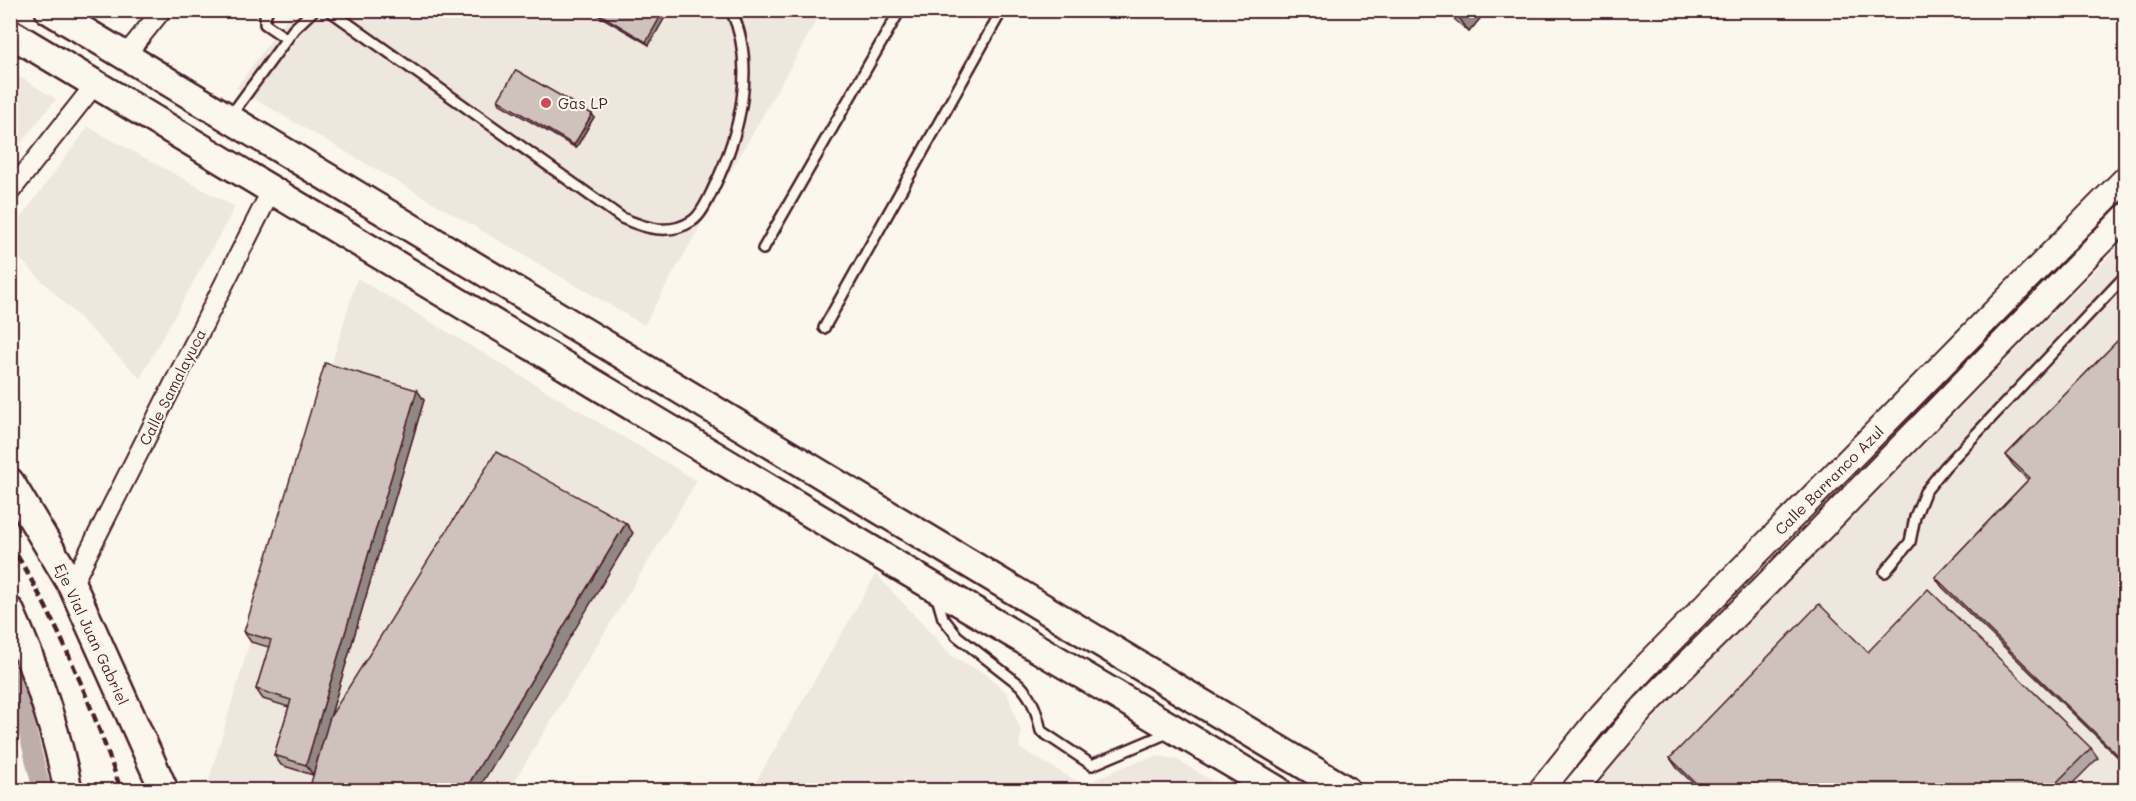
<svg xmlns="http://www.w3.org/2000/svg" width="2136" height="801" font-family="Mali,sans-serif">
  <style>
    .built { fill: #eee7de }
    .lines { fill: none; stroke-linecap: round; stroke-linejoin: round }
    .canal { stroke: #bfadaa; stroke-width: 18 }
    .lane-casing { stroke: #4a1f2b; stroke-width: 14 }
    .street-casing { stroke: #4a1f2b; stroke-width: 22 }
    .secondary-casing { stroke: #4a1f2b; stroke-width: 28 }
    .primary-casing { stroke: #4a1f2b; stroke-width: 32 }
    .lane { stroke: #fbf7ec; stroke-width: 9 }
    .street { stroke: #fbf7ec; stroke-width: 18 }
    .secondary { stroke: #fbf7ec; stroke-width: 24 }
    .primary { stroke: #fbf7ec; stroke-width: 27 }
    .rail { stroke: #4a1f2b; stroke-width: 4.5; stroke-dasharray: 9 4.5; stroke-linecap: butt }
    .wall { fill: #b2a7a2; stroke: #4a1f2b; stroke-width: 1.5 }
    .shaded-wall { fill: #918884; stroke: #4a1f2b; stroke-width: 1.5 }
    .building { fill: #cfc2bc; stroke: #4a1f2b; stroke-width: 1.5 }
    .poi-dot { fill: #d1495b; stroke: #fbf7ec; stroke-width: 2 }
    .labels { text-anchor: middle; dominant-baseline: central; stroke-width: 4.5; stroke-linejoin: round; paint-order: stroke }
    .poi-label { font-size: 15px; fill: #4a1f2b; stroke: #fbf7ec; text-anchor: start }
    .street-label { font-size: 15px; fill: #4a1f2b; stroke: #fbf7ec }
  </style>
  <rect width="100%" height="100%" fill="#fbf7ec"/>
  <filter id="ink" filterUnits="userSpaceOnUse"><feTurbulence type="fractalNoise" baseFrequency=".0167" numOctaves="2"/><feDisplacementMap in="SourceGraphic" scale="12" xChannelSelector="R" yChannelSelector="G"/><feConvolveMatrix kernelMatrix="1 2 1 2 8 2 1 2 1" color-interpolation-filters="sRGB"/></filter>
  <g filter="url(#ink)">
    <g class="built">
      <path d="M 292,11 L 822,11 L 644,325 L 236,88 Z"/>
      <path d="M 10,71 L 56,99 L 17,148 L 11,143 Z"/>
      <path d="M 88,127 L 235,207 L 140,378 L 11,250 L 11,231 Z"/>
      <path d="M 2125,240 L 2125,790 L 1593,790 L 1615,758 Z"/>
      <path d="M 357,278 L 697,481 L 509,790 L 206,790 Z"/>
      <path d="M 876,574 L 952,656 L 987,675 L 1007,693 L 1021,732 L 1019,748 L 1084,785 L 1125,766 L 1157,756 L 1176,759 L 1228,790 L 751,790 Z"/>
    </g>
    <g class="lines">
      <path class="canal" d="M 10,676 L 18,694 L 42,790"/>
      <defs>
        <g id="lane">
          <path d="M 268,10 L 265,16 L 265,24 L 287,39"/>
          <path d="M 329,10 L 622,218 C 645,228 669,236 692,221 C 702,215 709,197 714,187 C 740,134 757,66 731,10"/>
          <path d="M 231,115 L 294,29 L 314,10"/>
          <path d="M 763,249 L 900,10"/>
          <path d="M 824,328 L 1002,10"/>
          <path d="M 1885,572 L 1910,542 L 1915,517 L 1925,492 L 1945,467 L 2126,275"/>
          <path d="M 936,594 L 943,618 L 957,636 L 1020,685 C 1033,699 1037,713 1041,731 L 1092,765 L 1170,732"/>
        </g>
        <g id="street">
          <path d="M 125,56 L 162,10"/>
          <path d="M 10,192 L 96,83"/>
          <path d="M 72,585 L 272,189"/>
        </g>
        <g id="secondary">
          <path d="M 1541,790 L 1597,720 L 1645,667 L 2126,178"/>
          <path d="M 1574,790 L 1642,709 L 1774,577 L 2126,216"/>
        </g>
        <g id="primary">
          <path d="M 49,10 L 1346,790"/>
          <path d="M 10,33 L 900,567 L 1277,790"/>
          <path d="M 10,482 L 72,585 L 164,790"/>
          <path d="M 10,611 C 36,669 56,728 68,790"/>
        </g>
      </defs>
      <use href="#lane" class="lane-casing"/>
      <use href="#street" class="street-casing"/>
      <use href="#secondary" class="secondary-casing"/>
      <use href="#primary" class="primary-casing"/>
      <use href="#lane" class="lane"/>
      <use href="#street" class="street"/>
      <use href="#secondary" class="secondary"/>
      <use href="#primary" class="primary"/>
      <path class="rail" d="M 10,544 C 58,620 92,706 121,790"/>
    </g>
    <g class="wall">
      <path d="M 589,10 L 669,10 L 649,45 Z"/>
      <path d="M 1444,10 L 1487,10 L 1469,32 Z"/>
      <path d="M 498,100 L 592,114 L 594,117 L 576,148 L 500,104 Z"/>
      <path d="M 2126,332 L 2126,765 L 1942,587 L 1935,577 L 2028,480 L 2013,465 L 2006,455 Z"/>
      <path d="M 424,400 L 313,775 L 281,765 L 274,755 L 289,707 L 263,699 L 256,689 L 269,647 L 251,642 L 244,632 Z"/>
      <path d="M 1868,652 L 2091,748 L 2098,758 L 2066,790 L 1700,790 L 1677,768 L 1670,758 Z"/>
    </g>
    <g class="shaded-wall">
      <path d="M 664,10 L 669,10 L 649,45 L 646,42 Z"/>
      <path d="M 1467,10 L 1487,10 L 1469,32 L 1460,19 Z"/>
      <path d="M 592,114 L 594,117 L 576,148 L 574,145 Z"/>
      <path d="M 417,390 L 424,400 L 313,775 L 306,765 Z"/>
      <path d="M 626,523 L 633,533 L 478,790 L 465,790 Z"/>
    </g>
    <g class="building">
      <path d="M 593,10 L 664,10 L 646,42 Z"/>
      <path d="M 1450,10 L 1467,10 L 1460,19 Z"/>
      <path d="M 516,70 L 592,114 L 574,145 L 498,100 Z"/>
      <path d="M 2126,332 L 2126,759 L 2124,761 L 1935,577 L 2030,478 L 2006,455 Z"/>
      <path d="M 325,363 L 417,390 L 306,765 L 274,755 L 291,700 L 256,689 L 271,640 L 244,632 Z"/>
      <path d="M 496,452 L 626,523 L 465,790 L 309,790 L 330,717 Z"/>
      <path d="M 1928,589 L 2091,748 L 2049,790 L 1703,790 L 1670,758 L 1819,604 L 1868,652 Z"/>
    </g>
  </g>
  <circle class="poi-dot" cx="546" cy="103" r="6"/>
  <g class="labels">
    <g class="poi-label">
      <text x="558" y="103">Gas LP</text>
    </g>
    <g class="street-label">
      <text transform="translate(172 387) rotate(-63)">Calle Samalayuca</text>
      <text transform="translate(1829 480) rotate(-45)">Calle Barranco Azul</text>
      <text transform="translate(92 634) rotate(65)">Eje Vial Juan Gabriel</text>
    </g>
  </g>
  <rect width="2136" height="801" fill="none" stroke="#fbf7ec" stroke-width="36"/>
  <rect x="18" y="18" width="2100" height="765" fill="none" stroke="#4a1f2b" stroke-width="2" filter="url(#ink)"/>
</svg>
